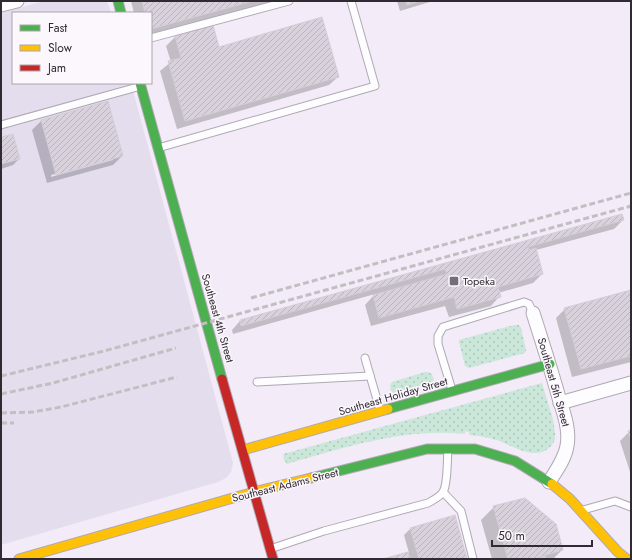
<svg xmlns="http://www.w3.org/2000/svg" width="632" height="560" font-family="Jost,sans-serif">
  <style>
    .industrial { fill: #e3dded }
    .grass { fill: url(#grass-dots) }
    .shadow { fill: #0003; fill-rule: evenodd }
    .building { fill: url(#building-hatch); stroke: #d4cdd7 }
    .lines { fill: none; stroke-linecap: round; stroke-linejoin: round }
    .lane-casing { stroke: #afa9b2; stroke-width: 9 }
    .street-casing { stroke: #afa9b2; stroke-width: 15 }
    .fast-casing { stroke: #afa9b2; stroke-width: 11 }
    .slow-casing { stroke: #afa9b2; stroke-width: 11 }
    .jam-casing { stroke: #afa9b2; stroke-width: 11 }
    .lane { stroke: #fdfcfe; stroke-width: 7 }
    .street { stroke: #fdfcfe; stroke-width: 13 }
    .fast { stroke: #4caf50; stroke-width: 9 }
    .slow { stroke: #ffc107; stroke-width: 9 }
    .jam { stroke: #c62828; stroke-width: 9 }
    .rail { stroke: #c1bfc1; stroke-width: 3; stroke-dasharray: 6 3; stroke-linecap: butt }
    .poi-dot { fill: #746e78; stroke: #fbf7fc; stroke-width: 1.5 }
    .labels { text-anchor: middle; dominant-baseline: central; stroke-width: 3; stroke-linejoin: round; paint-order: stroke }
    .poi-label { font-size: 11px; fill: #302a33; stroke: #fbf7fc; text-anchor: start }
    .street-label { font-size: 11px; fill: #302a33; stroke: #fbf7fc }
  </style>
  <defs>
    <pattern id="grass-dots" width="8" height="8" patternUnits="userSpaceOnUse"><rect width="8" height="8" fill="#cae7d9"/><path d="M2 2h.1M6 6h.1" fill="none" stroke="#aec6bb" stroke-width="1.8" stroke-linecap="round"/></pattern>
    <pattern id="building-hatch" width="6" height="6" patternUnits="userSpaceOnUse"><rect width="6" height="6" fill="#d9d2dc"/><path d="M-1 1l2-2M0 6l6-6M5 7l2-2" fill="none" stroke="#bbb4bd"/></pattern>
  </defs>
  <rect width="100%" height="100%" fill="#f3ebf7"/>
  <path class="industrial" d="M 44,1 L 107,1 L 111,13 L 13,13 L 13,83 L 131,83 L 233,463 L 231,472 L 226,478 L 218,482 L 1,545 L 1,13 Z"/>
  <g class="grass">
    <path d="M 514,325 L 519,325 L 521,328 L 526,350 L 525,353 L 469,368 L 465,366 L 459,342 L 459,340 Z"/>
    <path d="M 425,372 L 428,372 L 432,374 L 434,381 L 393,393 C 390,390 389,385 392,382 Z"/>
    <path d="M 542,383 C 546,399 554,416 555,433 C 556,439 554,443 550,447 C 535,462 513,445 496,440 C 487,437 478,436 469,435 L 469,432 L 465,431 L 465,434 C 403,428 347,447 287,464 L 284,460 L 283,454 Z"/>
  </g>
  <g class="shadow">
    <path d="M 131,1 L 274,1 L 151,35 L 151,13 L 134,13 Z"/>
    <path d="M 397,1 L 433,1 L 400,11 Z"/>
    <path d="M 212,26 L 218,48 L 338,77 L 329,85 L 177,129 L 160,71 L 171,62 L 166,46 L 175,37 Z"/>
    <path d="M 107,103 L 122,156 L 113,165 L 47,183 L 32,130 L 41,121 ZM 113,158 L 113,160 L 51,177 L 51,175 Z"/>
    <path d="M 1,138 L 19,159 L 13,165 L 1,169 Z"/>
    <path d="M 623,220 L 614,229 L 536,250 L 542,274 L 533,283 L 498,293 L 499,297 L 491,306 L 449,317 L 445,306 L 371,326 L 365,305 L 375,294 L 233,334 L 232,330 L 240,321 Z"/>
    <path d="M 631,291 L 631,362 L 572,377 L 556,318 L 565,309 Z"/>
    <path d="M 631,431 L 631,475 L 620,441 L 629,432 Z"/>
    <path d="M 494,507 L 562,550 L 553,559 L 492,559 L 481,520 Z"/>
    <path d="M 411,528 L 466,559 L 387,559 L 409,553 L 404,535 Z"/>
  </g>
  <g class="building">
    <path d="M 142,1 L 253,1 L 151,29 L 151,13 L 145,13 Z"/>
    <path d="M 406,1 L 419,1 L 407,5 Z"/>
    <path d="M 322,17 L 339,77 L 185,121 L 168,61 L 181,58 L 175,36 L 213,25 L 219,47 Z"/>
    <path d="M 108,101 L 123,156 L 56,175 L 41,120 Z"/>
    <path d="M 13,134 L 20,159 L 1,164 L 1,137 Z"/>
    <path d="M 622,214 L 624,220 L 528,247 L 529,250 L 536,248 L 543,274 L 498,287 L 501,297 L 457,309 L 454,297 L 379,318 L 373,295 L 447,274 L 445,269 L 241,326 L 240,320 Z"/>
    <path d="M 631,290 L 631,356 L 581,369 L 564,308 Z"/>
    <path d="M 631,430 L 631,440 L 628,431 Z"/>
    <path d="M 525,498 L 556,524 L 563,550 L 532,559 L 508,559 L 493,506 Z"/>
    <path d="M 455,515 L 467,559 L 419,559 L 410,528 Z"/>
    <path d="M 408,552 L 410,559 L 383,559 Z"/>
    <path d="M 545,556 L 546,559 L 533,559 Z"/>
  </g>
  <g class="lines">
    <defs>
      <g id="lane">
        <path d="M 151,38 L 289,1"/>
        <path d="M 1,125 L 141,86"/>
        <path d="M 158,148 L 375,86 L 351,1"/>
        <path d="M 365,358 L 380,410"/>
        <path d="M 257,382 L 370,376"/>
        <path d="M 452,390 L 438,344 L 438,336 L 443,327 L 524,302 L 529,304 L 533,313"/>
        <path d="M 443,492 L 461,511 L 473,559"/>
        <path d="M 583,510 L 615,501 L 631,507"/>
        <path d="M 270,549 L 324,531 L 428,503 C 433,500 440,497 443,492 C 448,484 447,459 448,450"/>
      </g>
      <g id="street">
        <path d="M 1,5 L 17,1"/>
        <path d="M 533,313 C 542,341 551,369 559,398 C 564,414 570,430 567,446 C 565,459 556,471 549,482"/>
        <path d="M 560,403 L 631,383"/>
      </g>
      <g id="fast">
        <path d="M 118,1 L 121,13"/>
        <path d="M 140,83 L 222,379"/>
        <path d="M 388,409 L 550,364"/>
        <path d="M 311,478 L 427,449 L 475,449 L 515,461 L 552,484"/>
      </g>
      <g id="slow">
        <path d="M 243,450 L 388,409"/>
        <path d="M 552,484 L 570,499 L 618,552 L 627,559"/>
        <path d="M 19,559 L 254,492 L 311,478"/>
      </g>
      <path id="jam" d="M 222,379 L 273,559"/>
    </defs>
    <use href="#lane" class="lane-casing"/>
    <use href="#street" class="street-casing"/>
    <use href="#fast" class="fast-casing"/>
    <use href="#slow" class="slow-casing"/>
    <use href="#jam" class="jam-casing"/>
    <use href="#lane" class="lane"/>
    <use href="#street" class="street"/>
    <use href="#fast" class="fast"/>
    <use href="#slow" class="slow"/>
    <use href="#jam" class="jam"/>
    <g class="rail">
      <path d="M 251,298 L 631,193"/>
      <path d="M 1,376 L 104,351 L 631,206"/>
      <path d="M 1,394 L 53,383 L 176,348"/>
      <path d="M 1,413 L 33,412 L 61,407 L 177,377"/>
      <path d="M 1,423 L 14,423"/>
    </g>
  </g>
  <rect class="poi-dot" x="449" y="276" width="10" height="10" rx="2"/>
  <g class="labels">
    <g class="poi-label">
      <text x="463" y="281">Topeka</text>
    </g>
    <g class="street-label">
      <text transform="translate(218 318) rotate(74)">Southeast 4th Street</text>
      <text transform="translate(554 382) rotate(74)">Southeast 5th Street</text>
      <text transform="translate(393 396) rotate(-16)">Southeast Holiday Street</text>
      <text transform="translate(285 485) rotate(-14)">Southeast Adams Street</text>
    </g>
  </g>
  <rect width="632" height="560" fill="none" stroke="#302a33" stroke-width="4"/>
  <rect x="12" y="12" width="140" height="72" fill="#fbf7fc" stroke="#aaa5ac"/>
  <rect x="20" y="25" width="20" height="6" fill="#4caf50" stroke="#aaa5ac"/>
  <text x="48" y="32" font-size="12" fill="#302a33">Fast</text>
  <rect x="20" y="45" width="20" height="6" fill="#ffc107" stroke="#aaa5ac"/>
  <text x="48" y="52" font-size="12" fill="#302a33">Slow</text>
  <rect x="20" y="65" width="20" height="6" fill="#c62828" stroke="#aaa5ac"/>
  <text x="48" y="72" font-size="12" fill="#302a33">Jam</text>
  <path d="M492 540v6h100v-6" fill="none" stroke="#302a33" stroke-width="2"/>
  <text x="498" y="540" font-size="12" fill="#302a33" stroke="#fbf7fc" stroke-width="3" paint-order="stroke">50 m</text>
</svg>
